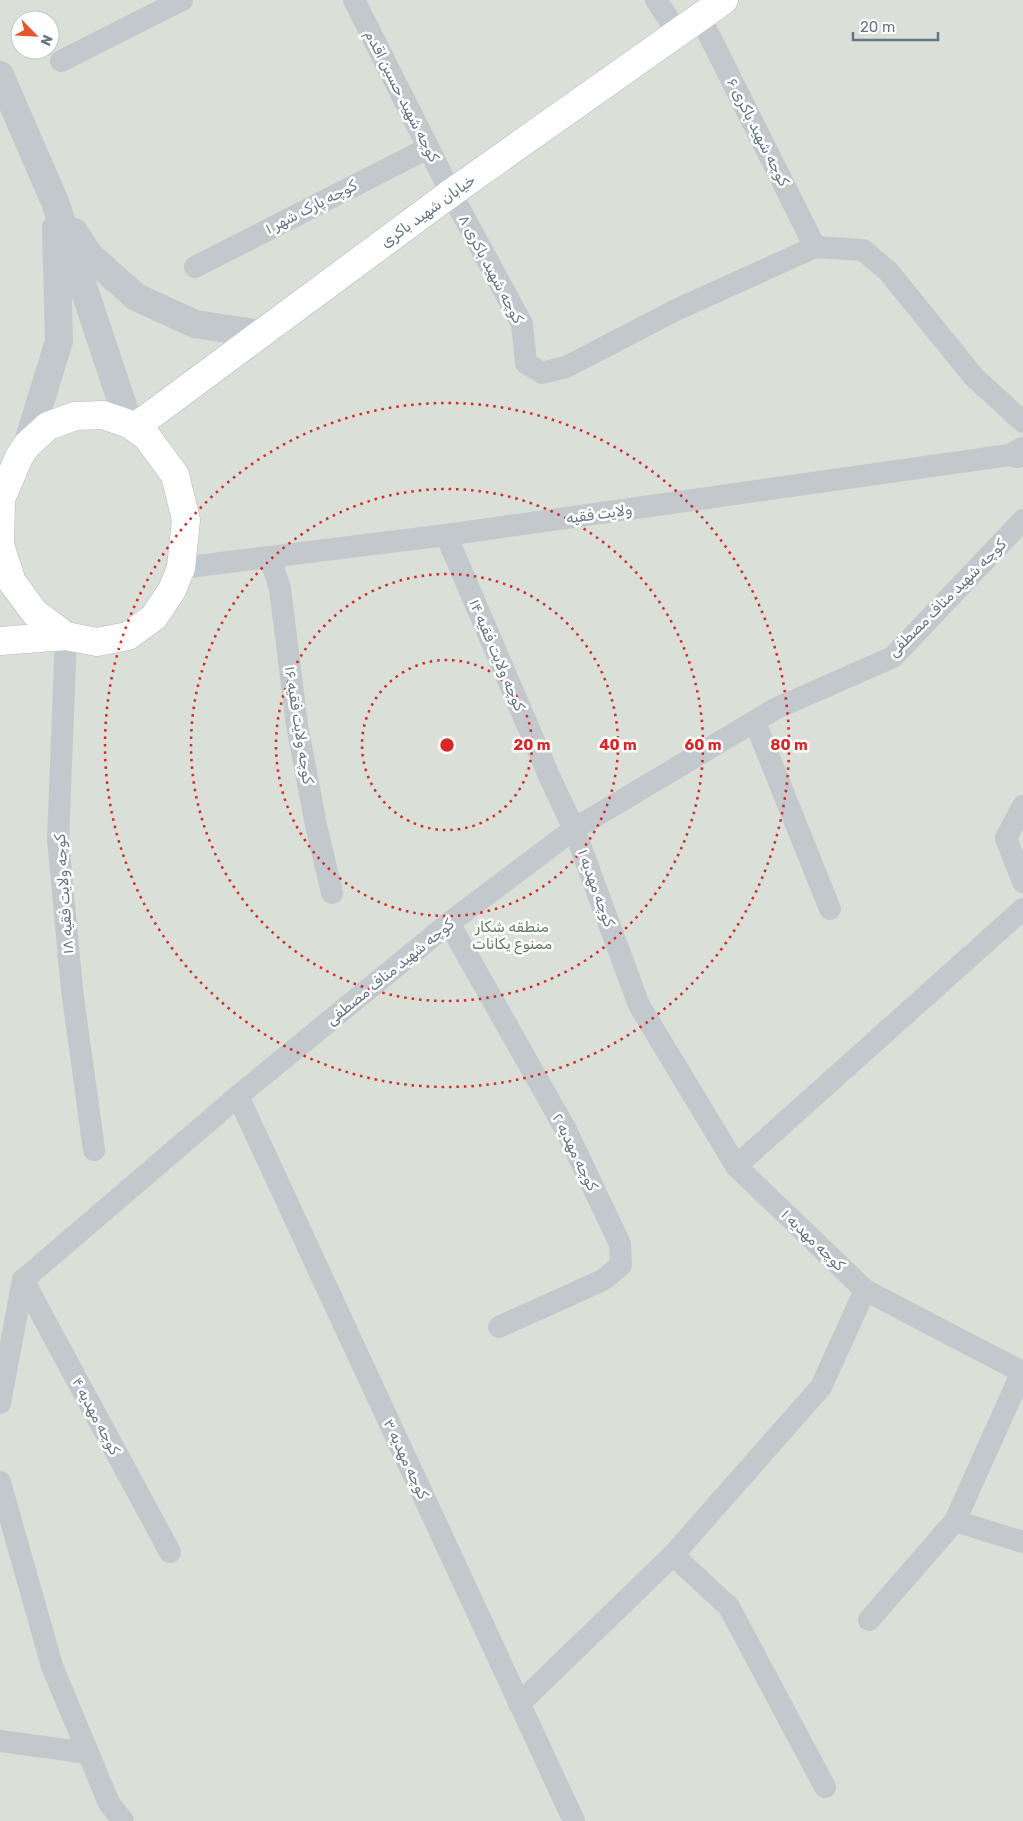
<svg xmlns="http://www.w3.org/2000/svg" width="1023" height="1821" font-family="Rubik,'Noto Sans Arabic',sans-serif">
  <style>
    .green { fill: #dadfd7; fill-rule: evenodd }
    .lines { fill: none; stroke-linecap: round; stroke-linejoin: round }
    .secondary-casing { stroke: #b3babf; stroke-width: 29 }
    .minor { stroke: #c3c8cc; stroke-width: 22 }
    .tertiary { stroke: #c3c8cc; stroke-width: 28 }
    .secondary { stroke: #fff; stroke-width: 28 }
    .ring { fill: none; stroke: #d62828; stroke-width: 2.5; stroke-dasharray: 2.5 5 }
    .labels { text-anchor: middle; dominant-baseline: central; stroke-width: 5; stroke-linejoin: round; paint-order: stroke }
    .street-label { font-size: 15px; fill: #657683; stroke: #fff }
    .park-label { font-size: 15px; fill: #687a64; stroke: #fff }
    .centre { fill: #d62828; stroke: #fff; stroke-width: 2.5 }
    .ring-label { font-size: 15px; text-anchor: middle; font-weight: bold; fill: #d62828; stroke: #fff; stroke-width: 5; stroke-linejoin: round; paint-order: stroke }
  </style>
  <rect width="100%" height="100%" fill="#fafaf8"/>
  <path class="green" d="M 0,0 L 1023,0 L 1023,1821 L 0,1821 ZM 20,20 L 50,20 L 50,50 L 20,50 Z"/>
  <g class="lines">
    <defs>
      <g id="secondary">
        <path d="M 103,415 L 129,424 L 147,437 L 175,475 L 186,520 L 181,568 L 172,590 L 154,617 L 128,636 L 97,642 L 66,636 L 35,613 L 12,582 L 0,545 L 1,499 L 19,457 L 27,445 L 48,426 L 75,416 Z"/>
        <path d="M 135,427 L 451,193 L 724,0"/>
        <path d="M 0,641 L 66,636"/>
      </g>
    </defs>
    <use href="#secondary" class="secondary-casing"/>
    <g class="minor">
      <path d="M 354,0 L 451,193 L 522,324 L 526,363 L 542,373 L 566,367 L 676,310 L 815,247 L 863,250 L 888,271 L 974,377 L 1023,422"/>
      <path d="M 656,0 L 678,33"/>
      <path d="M 700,17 L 815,247"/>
      <path d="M 61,61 L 182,0"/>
      <path d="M 195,267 L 428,148"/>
      <path d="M 446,535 L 550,778 L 574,829 L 639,1005 L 736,1166 L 865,1290 L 1022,1372 L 955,1521 L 1023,1542"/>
      <path d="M 270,557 L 280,589 L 297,725 L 316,825 L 332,893"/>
      <path d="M 181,568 L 446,535 L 1017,454 L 1023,455"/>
      <path d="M 66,636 L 58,840 L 72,990 L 94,1150"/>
      <path d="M 755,722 L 830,909"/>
      <path d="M 1023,806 L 1006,838 L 1023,882"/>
      <path d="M 449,923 L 566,1130 L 620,1244 L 621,1265 L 603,1280 L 499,1327"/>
      <path d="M 238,1096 L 574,1821"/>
      <path d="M 736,1166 L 1023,909"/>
      <path d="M 23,1280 L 170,1552"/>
      <path d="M 0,1403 L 23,1280 L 238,1096 L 449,923 L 574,829 L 775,709 L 893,657 L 1023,520"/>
      <path d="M 0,1482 L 52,1666 L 109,1803 L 123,1821"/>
      <path d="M 673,1555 L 729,1607 L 825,1787"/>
      <path d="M 869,1620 L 955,1521"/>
      <path d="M 519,1704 L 673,1555 L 821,1387 L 865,1290"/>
      <path d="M 0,1741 L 88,1753"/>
    </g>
    <g class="tertiary">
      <path d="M 0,75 L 55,202 L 129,424"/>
      <path d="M 74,232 L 89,255 L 136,297 L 195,324 L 261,334"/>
      <path d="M 27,445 L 59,341 L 56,228"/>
      <path d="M 1017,454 L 1023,451"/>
    </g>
    <use href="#secondary" class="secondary"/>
  </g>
  <g class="ring">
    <circle cx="447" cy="745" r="85"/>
    <circle cx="447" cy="745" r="171"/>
    <circle cx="447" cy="745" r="256"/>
    <circle cx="447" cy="745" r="342"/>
  </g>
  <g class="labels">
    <g class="street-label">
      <text transform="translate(402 96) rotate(63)">کوچه شهید حسین اقدم</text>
      <text transform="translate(758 132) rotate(63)">کوچه شهید باکری ۶</text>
      <text transform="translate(311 207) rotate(-27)">کوچه پارک شهر ۱</text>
      <text transform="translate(428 211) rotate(-36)">خیابان شهید باکری</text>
      <text transform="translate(491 269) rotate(62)">کوچه شهید باکری ۸</text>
      <text transform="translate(599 514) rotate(-8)">ولایت فقیه</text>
      <text transform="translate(947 598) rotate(-45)">کوچه شهید مناف مصطفی</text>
      <text transform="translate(497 655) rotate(67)">کوچه ولایت فقیه ۱۴</text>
      <text transform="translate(299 725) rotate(81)">کوچه ولایت فقیه ۱۶</text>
      <text transform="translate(596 888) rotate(70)">کوچه مهدیه ۱</text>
      <text transform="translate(64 894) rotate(-94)">کوچه ولایت فقیه ۱۸</text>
      <text transform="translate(390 972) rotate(-39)">کوچه شهید مناف مصطفی</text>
      <text transform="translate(575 1152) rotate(64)">کوچه مهدیه ۲</text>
      <text transform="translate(813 1240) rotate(44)">کوچه مهدیه ۱</text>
      <text transform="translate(96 1416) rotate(62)">کوچه مهدیه ۴</text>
      <text transform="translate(406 1459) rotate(65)">کوچه مهدیه ۳</text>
    </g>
    <g class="park-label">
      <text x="512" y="927">منطقه شکار<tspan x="512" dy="17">ممنوع یکانات</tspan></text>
    </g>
  </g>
  <circle cx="447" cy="745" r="8" class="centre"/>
  <g class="ring-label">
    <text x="532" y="750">20 m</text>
    <text x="618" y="750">40 m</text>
    <text x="703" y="750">60 m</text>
    <text x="789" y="750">80 m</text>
  </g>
  <g transform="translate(35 35) rotate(114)"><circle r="24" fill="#ffffff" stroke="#c1c8cd"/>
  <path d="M0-4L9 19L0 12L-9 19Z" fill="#e4572e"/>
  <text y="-8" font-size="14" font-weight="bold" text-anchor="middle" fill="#657683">N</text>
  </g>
  <path d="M853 32v8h85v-8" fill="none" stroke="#657683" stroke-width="2.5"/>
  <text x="860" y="32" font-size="15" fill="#657683" stroke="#ffffff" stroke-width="4" paint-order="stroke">20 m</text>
</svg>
